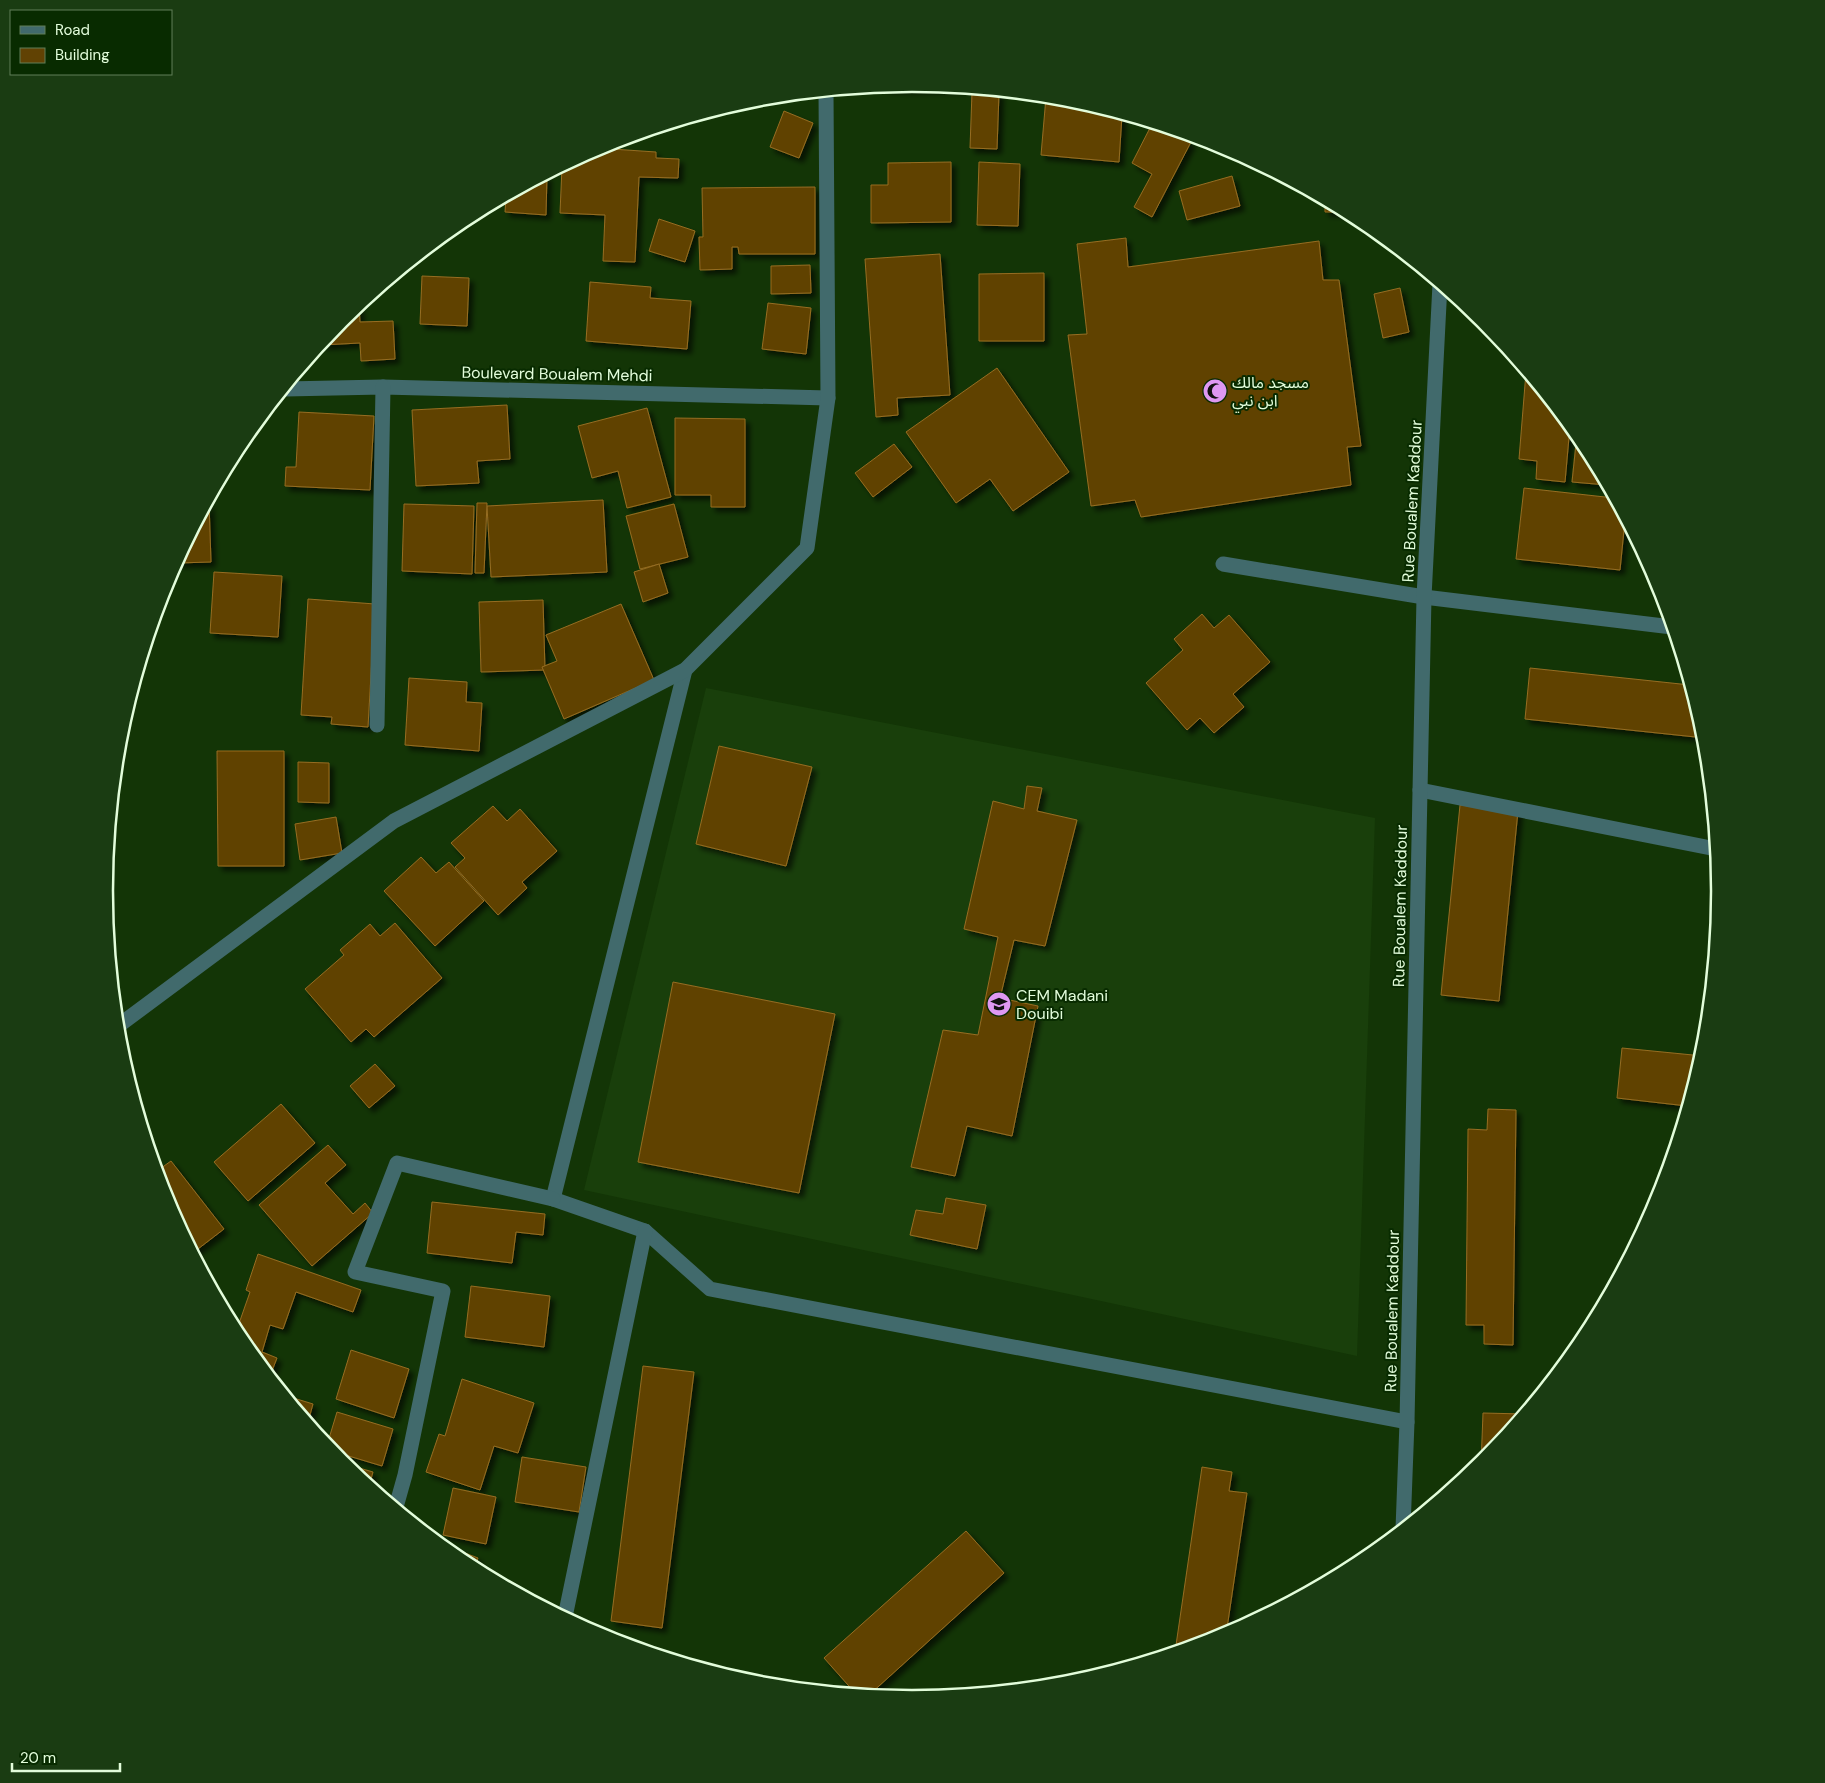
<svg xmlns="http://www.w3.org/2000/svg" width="1825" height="1783" font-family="'DM Sans','Noto Sans Arabic',sans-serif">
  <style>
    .built { fill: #193f0b }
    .building { fill: #614203; stroke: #966d21; filter: url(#shadow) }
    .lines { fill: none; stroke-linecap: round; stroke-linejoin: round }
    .minor { stroke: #416a6c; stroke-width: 15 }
    .labels { text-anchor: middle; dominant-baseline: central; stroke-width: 4; stroke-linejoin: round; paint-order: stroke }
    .street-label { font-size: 16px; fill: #e3fddb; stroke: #082b00 }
    .poi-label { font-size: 16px; fill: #e3fddb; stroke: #082b00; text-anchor: start }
    .rim { fill: none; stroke: #e3fddb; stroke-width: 2.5 }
  </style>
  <defs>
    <filter id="shadow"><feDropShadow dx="4.5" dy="4.5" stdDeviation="2.5" flood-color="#0009"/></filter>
  </defs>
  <rect width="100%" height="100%" fill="#133506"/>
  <path class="built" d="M 706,688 L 1375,818 L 1357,1356 L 584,1190 Z"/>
  <g class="building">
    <path d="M 913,84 L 962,89 L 885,88 L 885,86 Z"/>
    <path d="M 972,92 L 999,93 L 997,149 L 970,148 Z"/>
    <path d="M 1046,97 L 1070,99 L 1122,115 L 1119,162 L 1041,155 Z"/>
    <path d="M 784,111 L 813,123 L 799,158 L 770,147 Z"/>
    <path d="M 1152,124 L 1166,128 L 1191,142 L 1152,217 L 1134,207 L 1152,174 L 1132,163 Z"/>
    <path d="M 597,148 L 656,152 L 656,158 L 679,159 L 678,178 L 639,177 L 635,262 L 603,261 L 605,215 L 560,213 L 562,167 Z"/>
    <path d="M 951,162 L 951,222 L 871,223 L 871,185 L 888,185 L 888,163 Z"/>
    <path d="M 979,162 L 1020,164 L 1018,226 L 977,225 Z"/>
    <path d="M 547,175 L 546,215 L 505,212 L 506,197 Z"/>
    <path d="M 1232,176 L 1240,206 L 1187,220 L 1179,191 Z"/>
    <path d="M 815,187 L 815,254 L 739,254 L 738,247 L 732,247 L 732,269 L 700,270 L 699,237 L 703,237 L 702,188 Z"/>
    <path d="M 1325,201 L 1346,212 L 1325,212 Z"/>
    <path d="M 659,219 L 695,231 L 685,262 L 649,251 Z"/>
    <path d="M 1126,238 L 1128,267 L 1319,241 L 1323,280 L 1339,280 L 1361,446 L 1347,447 L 1351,485 L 1141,517 L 1135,500 L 1091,506 L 1068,335 L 1087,334 L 1077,244 Z"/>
    <path d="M 940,254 L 950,395 L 897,398 L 898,415 L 876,417 L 865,259 Z"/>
    <path d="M 810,265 L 811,293 L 771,294 L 771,266 Z"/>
    <path d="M 1044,273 L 1044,341 L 979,341 L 979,274 Z"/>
    <path d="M 422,276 L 469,278 L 467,326 L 420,324 Z"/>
    <path d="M 590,282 L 651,287 L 650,298 L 691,301 L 687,349 L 586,341 Z"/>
    <path d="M 1400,288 L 1409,332 L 1383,338 L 1374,294 Z"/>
    <path d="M 768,303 L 811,308 L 806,354 L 762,349 Z"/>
    <path d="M 359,306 L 360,322 L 393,321 L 395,359 L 361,361 L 360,343 L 321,345 L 342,320 Z"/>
    <path d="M 997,368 L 1069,472 L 1013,511 L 990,479 L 956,503 L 906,432 Z"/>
    <path d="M 1526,372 L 1570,426 L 1565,482 L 1536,479 L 1537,461 L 1519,459 Z"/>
    <path d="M 507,405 L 510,459 L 477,461 L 479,483 L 416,486 L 412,410 Z"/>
    <path d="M 647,408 L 671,497 L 627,508 L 618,471 L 592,478 L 578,426 Z"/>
    <path d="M 299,412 L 374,416 L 370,490 L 285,486 L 286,467 L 296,467 Z"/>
    <path d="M 675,418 L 745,419 L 745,507 L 711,507 L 711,495 L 675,495 Z"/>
    <path d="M 1577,434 L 1584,443 L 1607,485 L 1572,482 Z"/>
    <path d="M 894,444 L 912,467 L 873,497 L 855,473 Z"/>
    <path d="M 1524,488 L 1614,498 L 1625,520 L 1620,570 L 1516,559 Z"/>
    <path d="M 603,500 L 607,572 L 491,577 L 487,506 Z"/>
    <path d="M 209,502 L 211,562 L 177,563 Z"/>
    <path d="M 477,503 L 487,503 L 484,573 L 475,573 Z"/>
    <path d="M 404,504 L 474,506 L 472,574 L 402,571 Z"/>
    <path d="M 674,504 L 688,557 L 640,569 L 626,516 Z"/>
    <path d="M 659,564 L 668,593 L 643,602 L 634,572 Z"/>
    <path d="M 214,572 L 282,576 L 278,637 L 210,633 Z"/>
    <path d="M 308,599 L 375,604 L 368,727 L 331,724 L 332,717 L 301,715 Z"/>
    <path d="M 543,600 L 545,670 L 481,672 L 479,602 Z"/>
    <path d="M 621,604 L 654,680 L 564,719 L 542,667 L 557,661 L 546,635 Z"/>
    <path d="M 1202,614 L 1214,628 L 1229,615 L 1270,662 L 1233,694 L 1244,707 L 1214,733 L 1200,718 L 1187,730 L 1146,683 L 1183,650 L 1174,639 Z"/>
    <path d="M 1530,668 L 1690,685 L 1705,738 L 1525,719 Z"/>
    <path d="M 409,678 L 467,682 L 466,702 L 482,703 L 479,751 L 405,745 Z"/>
    <path d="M 719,746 L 812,767 L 786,866 L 696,844 Z"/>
    <path d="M 217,751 L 284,751 L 284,866 L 218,866 Z"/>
    <path d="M 298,762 L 329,763 L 329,803 L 298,802 Z"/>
    <path d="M 1027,786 L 1042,788 L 1037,811 L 1077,820 L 1045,946 L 1014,940 L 1000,998 L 1038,1006 L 1012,1136 L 967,1126 L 955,1176 L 911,1167 L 943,1030 L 978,1035 L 998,937 L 964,929 L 993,801 L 1024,809 Z"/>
    <path d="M 1460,805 L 1518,811 L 1499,1001 L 1441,995 Z"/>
    <path d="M 493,806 L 507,821 L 520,809 L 557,851 L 522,882 L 527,888 L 498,915 L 455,867 L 465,858 L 451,843 Z"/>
    <path d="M 336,817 L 342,853 L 300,860 L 295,824 Z"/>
    <path d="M 421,857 L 436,873 L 449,862 L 484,901 L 435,946 L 384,891 Z"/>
    <path d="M 395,923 L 442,978 L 374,1037 L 366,1029 L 351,1042 L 305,989 L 344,955 L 340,950 L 370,924 L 380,936 Z"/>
    <path d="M 673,982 L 835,1014 L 799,1193 L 638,1162 Z"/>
    <path d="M 1622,1048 L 1703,1056 L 1687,1106 L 1617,1098 Z"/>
    <path d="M 375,1064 L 395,1086 L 369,1108 L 350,1086 Z"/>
    <path d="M 281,1104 L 315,1143 L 248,1201 L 214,1162 Z"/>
    <path d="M 1488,1109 L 1516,1110 L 1513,1345 L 1484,1344 L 1484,1325 L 1466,1325 L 1468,1129 L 1487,1130 Z"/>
    <path d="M 328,1145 L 346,1165 L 325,1183 L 353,1214 L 365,1203 L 373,1213 L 312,1266 L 259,1205 Z"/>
    <path d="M 171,1161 L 224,1229 L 194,1252 L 166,1200 L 157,1171 Z"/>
    <path d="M 946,1198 L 986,1205 L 977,1249 L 910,1235 L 916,1210 L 943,1214 Z"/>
    <path d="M 432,1202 L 545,1214 L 543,1235 L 516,1232 L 512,1263 L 427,1253 Z"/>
    <path d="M 258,1254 L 361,1290 L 353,1312 L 296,1292 L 283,1329 L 270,1325 L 262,1352 L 277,1358 L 270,1376 L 241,1340 L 236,1332 L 250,1292 L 246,1290 Z"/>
    <path d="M 471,1286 L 550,1296 L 544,1347 L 465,1337 Z"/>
    <path d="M 351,1350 L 409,1369 L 394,1418 L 336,1399 Z"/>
    <path d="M 643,1366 L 694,1372 L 662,1628 L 611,1621 Z"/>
    <path d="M 462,1379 L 534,1403 L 518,1453 L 494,1446 L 480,1490 L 426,1472 L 439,1434 L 445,1436 Z"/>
    <path d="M 287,1396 L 313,1404 L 308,1422 Z"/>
    <path d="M 337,1412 L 393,1429 L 382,1466 L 332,1451 L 327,1445 Z"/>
    <path d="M 1483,1413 L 1524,1414 L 1481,1465 Z"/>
    <path d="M 522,1457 L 586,1467 L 579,1512 L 515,1502 Z"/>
    <path d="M 342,1463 L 373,1472 L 369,1486 Z"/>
    <path d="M 1202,1467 L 1232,1472 L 1229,1491 L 1247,1493 L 1226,1635 L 1175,1652 Z"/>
    <path d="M 453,1488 L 496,1497 L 486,1544 L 443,1535 Z"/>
    <path d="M 966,1531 L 1004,1573 L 869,1695 L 856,1694 L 824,1658 Z"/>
    <path d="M 439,1543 L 478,1558 L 474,1569 L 464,1563 Z"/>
  </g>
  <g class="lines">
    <g class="minor">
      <path d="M 285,389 L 383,387 L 828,398"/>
      <path d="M 1223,564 L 1424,597 L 1672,627"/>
      <path d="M 685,670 L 553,1199 L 645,1231 L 710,1289 L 1407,1422"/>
      <path d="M 377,725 L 383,387"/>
      <path d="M 1420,790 L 1716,849"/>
      <path d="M 118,1026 L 394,821 L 685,670 L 807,548 L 828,398 L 826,92"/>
      <path d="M 396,1507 L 405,1475 L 443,1291 L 355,1272 L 397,1163 L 553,1199"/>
      <path d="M 1403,1529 L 1407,1422 L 1424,597 L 1440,284"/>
      <path d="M 565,1617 L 645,1231"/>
    </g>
  </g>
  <defs>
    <symbol id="mosque-disc" viewBox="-11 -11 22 22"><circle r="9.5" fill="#de98f2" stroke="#082b00"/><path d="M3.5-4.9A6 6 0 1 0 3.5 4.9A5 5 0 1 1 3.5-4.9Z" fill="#111"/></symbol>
    <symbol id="school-disc" viewBox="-11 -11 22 22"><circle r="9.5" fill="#de98f2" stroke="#082b00"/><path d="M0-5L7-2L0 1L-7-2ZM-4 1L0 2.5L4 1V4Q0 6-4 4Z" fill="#111"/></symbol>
  </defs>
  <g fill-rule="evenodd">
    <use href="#mosque-disc" x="1201" y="377" width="28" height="28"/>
    <use href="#school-disc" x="985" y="990" width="28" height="28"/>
  </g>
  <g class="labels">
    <g class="street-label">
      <text transform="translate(557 374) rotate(1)">Boulevard Boualem Mehdi</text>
      <text transform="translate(1412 501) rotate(-87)">Rue Boualem Kaddour</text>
      <text transform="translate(1400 906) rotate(-89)">Rue Boualem Kaddour</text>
      <text transform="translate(1392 1311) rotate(-89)">Rue Boualem Kaddour</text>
    </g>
    <g class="poi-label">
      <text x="1232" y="382">مسجد مالك<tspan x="1232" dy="18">ابن نبي</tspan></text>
      <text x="1016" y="995">CEM Madani<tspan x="1016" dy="18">Douibi</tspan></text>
    </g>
  </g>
  <path d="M0 0H1825V1783H0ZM113 891a799 799 0 1 1 1598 0a799 799 0 1 1-1598 0Z" fill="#1a3c12" fill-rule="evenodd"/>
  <path class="rim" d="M113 891a799 799 0 1 1 1598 0a799 799 0 1 1-1598 0Z"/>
  <rect x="10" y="10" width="162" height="65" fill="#082b00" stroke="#607f58"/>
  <rect x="20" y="26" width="25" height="8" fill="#416a6c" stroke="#607f58"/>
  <text x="55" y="35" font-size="15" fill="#e3fddb">Road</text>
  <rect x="20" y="48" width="25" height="15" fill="#614203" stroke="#607f58"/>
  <text x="55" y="60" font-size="15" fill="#e3fddb">Building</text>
  <path d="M12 1763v8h108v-8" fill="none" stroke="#e3fddb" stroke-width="2.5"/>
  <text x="20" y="1763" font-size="15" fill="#e3fddb" stroke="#082b00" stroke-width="4" paint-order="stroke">20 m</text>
</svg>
